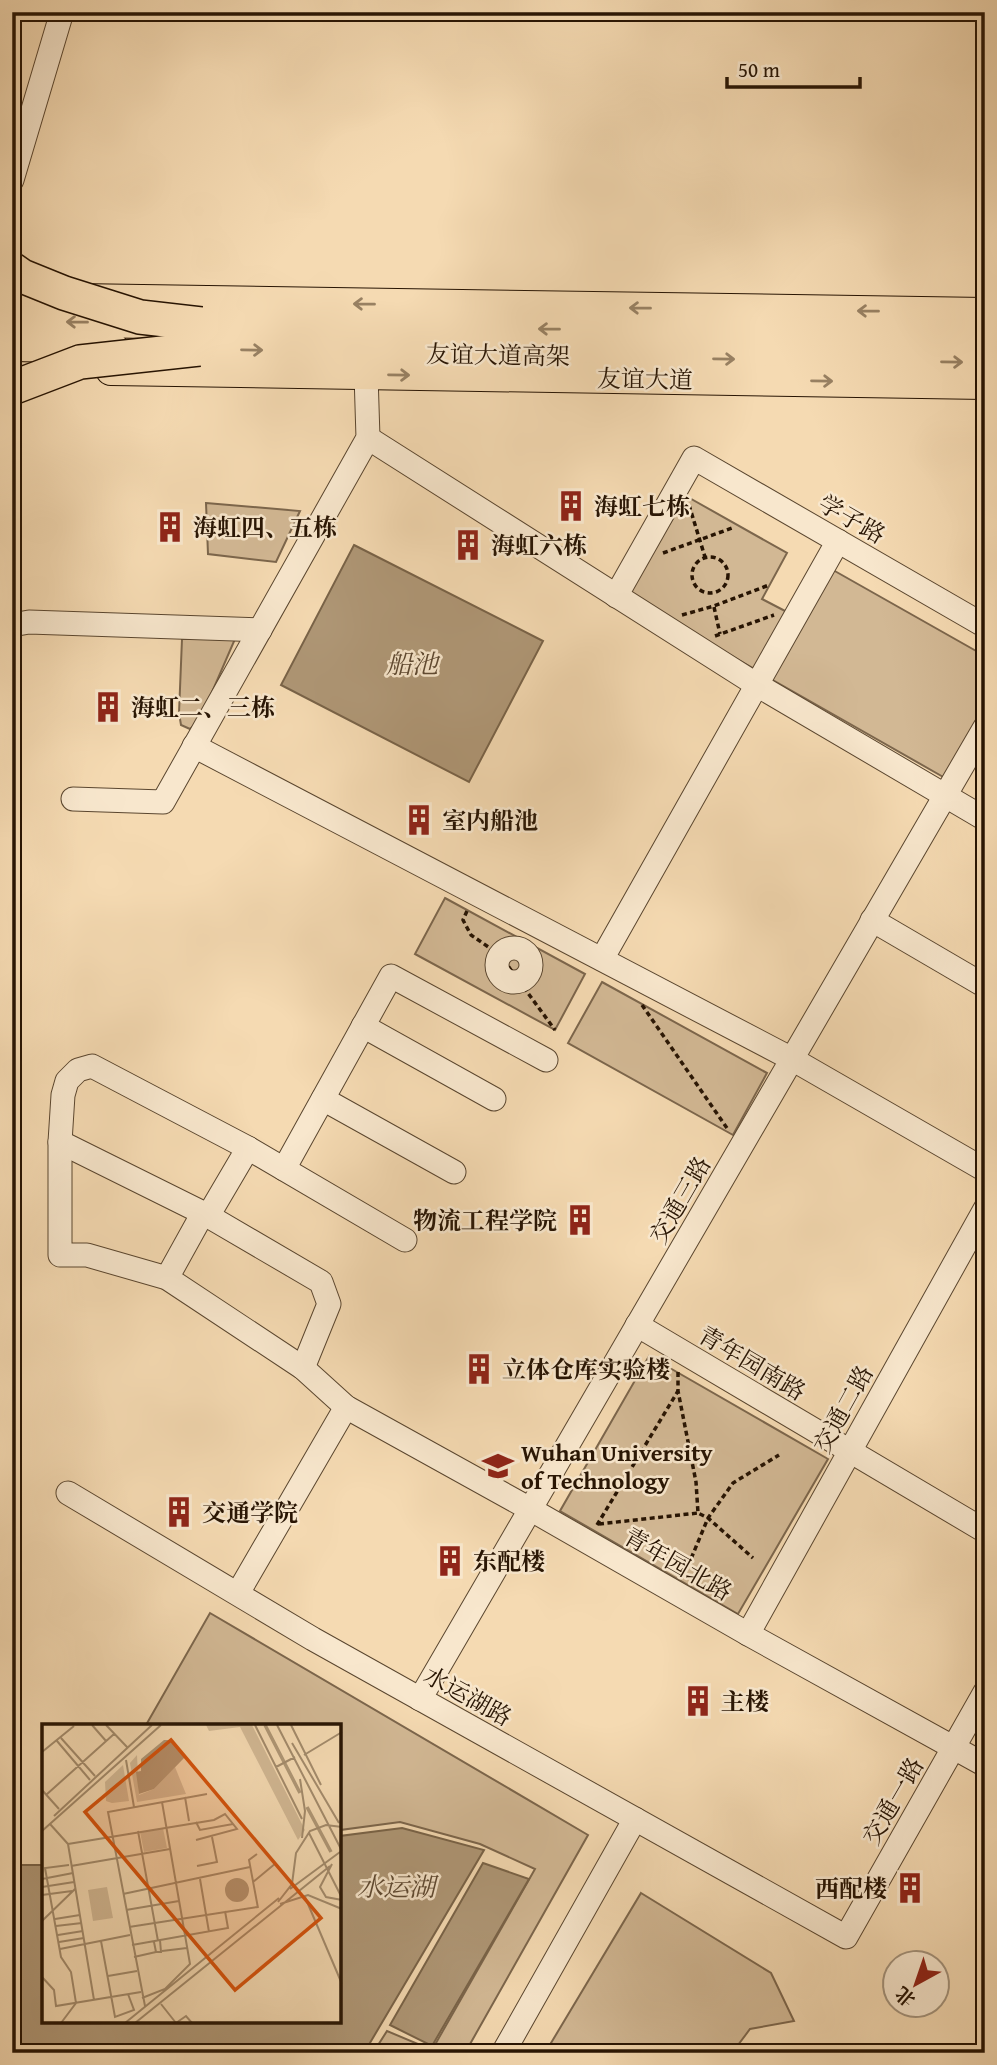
<svg xmlns="http://www.w3.org/2000/svg" width="997" height="2065" font-family="'Gentium Book Plus','Noto Serif SC',serif">
  <style>
    .green { fill: #d2b894; stroke: #7c664c; stroke-width: 2 }
    .water { fill: #af9776; stroke: #796348; stroke-width: 2 }
    .lines { fill: none; stroke-linecap: round; stroke-linejoin: round }
    .minor-casing { stroke: #5a462f; stroke-width: 25 }
    .major-casing { stroke: #271403; stroke-width: 32 }
    .path { stroke: #271403; stroke-width: 3.5; stroke-dasharray: 5 3.5; stroke-linecap: butt }
    .minor { stroke: #f8e7cd; stroke-width: 23 }
    .major { stroke: #f5dab2; stroke-width: 30 }
    .highway-bridge-casing { stroke: #271403; stroke-width: 36; stroke-linecap: butt }
    .highway-bridge { stroke: #f5dab2; stroke-width: 33 }
    .oneway { stroke: #988163 }
    .labels { text-anchor: middle; dominant-baseline: central; stroke-width: 5; stroke-linejoin: round; paint-order: stroke }
    .street-label { font-size: 24px; fill: #271403; stroke: #f8e7cd }
    .poi-label { font-size: 24px; font-weight: bold; fill: #271403; stroke: #f8e7cd; text-anchor: start }
    .water-label { font-size: 26px; font-style: italic; fill: #5d4831; stroke: #f8e7cd }
    .inset-river { fill: none; stroke: #af9776; stroke-width: 3.5 }
    .inset-road { fill: none; stroke: #a38b6c; stroke-width: 2 }
    .view { fill: #d5520b; fill-opacity: 0.15; stroke: #d5520b; stroke-width: 3.5 }
    .inset-edge { fill: none; stroke: #271403; stroke-width: 3.5 }
  </style>
  <rect width="100%" height="100%" fill="#f5dab2"/>
  <filter id="stains"><feTurbulence type="fractalNoise" baseFrequency=".00286" numOctaves="4"/><feColorMatrix values="0 0 0 0 .2 0 0 0 0 .09 0 0 0 0 .02 0 0 0 .5 -.17"/></filter>
  <radialGradient id="worn" r=".72"><stop offset=".6" stop-color="#630" stop-opacity="0"/><stop offset="1" stop-color="#630" stop-opacity=".3"/></radialGradient>
  <g class="green">
    <path d="M 686,496 L 787,553 L 762,599 L 789,613 L 758,671 L 627,596 Z"/>
    <path d="M 206,503 L 300,511 L 276,562 L 208,554 Z"/>
    <path d="M 833,570 L 985,656 L 985,707 L 945,778 L 771,679 Z"/>
    <path d="M 182,639 L 235,639 L 200,720 L 190,729 L 181,725 L 179,713 Z"/>
    <path d="M 445,898 L 585,974 L 555,1030 L 415,954 Z"/>
    <path d="M 602,982 L 767,1073 L 733,1135 L 568,1043 Z"/>
    <path d="M 649,1356 L 828,1459 L 738,1614 L 560,1511 Z"/>
    <path d="M 210,1613 L 588,1835 L 465,2053 L 373,2053 L 387,2031 L 432,2050 L 535,1869 L 480,1844 L 400,1822 L 340,1830 L 340,1726 L 146,1725 Z"/>
    <path d="M 641,1893 L 771,1973 L 794,2021 L 750,2029 L 732,2053 L 545,2053 Z"/>
  </g>
  <g class="water">
    <path d="M 354,545 L 543,641 L 469,782 L 281,685 Z"/>
    <path d="M 402,1828 L 484,1850 L 364,2053 L 12,2053 L 12,1865 L 44,1865 L 44,2021 L 340,2021 L 340,1836 Z"/>
    <path d="M 483,1863 L 529,1879 L 432,2046 L 390,2025 Z"/>
  </g>
  <g class="lines">
    <defs>
      <g id="minor">
        <path d="M 12,180 L 62,12"/>
        <path d="M 368,438 L 757,685 L 985,819"/>
        <path d="M 616,596 L 694,458 L 985,626"/>
        <path d="M 12,625 L 29,622 L 260,630"/>
        <path d="M 194,746 L 792,1059 L 985,1170"/>
        <path d="M 73,799 L 163,802 L 368,438 L 366,374"/>
        <path d="M 872,920 L 985,986"/>
        <circle cx="514" cy="965" r="17"/>
        <path d="M 602,959 L 838,541"/>
        <path d="M 363,1026 L 494,1099"/>
        <path d="M 323,1099 L 454,1172"/>
        <path d="M 60,1142 L 203,1213 L 321,1282 L 329,1304 L 303,1368"/>
        <path d="M 284,1169 L 391,976 L 546,1060"/>
        <path d="M 208,1216 L 248,1148"/>
        <path d="M 405,1240 L 248,1148 L 92,1066 L 78,1070 L 67,1081 L 63,1095 L 60,1142 L 60,1255 L 87,1255 L 167,1278 L 303,1368 L 346,1407 L 530,1509 L 748,1634 L 985,1765"/>
        <path d="M 167,1278 L 203,1213"/>
        <path d="M 637,1325 L 985,1531"/>
        <path d="M 68,1493 L 313,1639 L 846,1937 L 985,1692"/>
        <path d="M 238,1593 L 346,1407"/>
        <path d="M 748,1634 L 985,1209"/>
        <path d="M 420,1699 L 985,727"/>
        <path d="M 503,2053 L 635,1819"/>
      </g>
      <g id="major">
        <path d="M 12,298 L 985,313"/>
        <path d="M 12,321 L 985,335"/>
        <path d="M 12,346 L 113,348"/>
        <path d="M 174,349 L 985,363"/>
        <path d="M 111,370 L 985,384"/>
      </g>
    </defs>
    <use href="#minor" class="minor-casing"/>
    <use href="#major" class="major-casing"/>
    <g class="path">
      <path d="M 689,505 L 705,557"/>
      <path d="M 663,553 L 732,528"/>
      <circle cx="710" cy="575" r="18"/>
      <path d="M 714,607 L 720,634"/>
      <path d="M 682,615 L 714,606 L 769,585"/>
      <path d="M 715,636 L 774,615"/>
      <path d="M 467,911 L 463,920 L 471,935 L 500,955 L 555,1030"/>
      <path d="M 642,1005 L 729,1131"/>
      <path d="M 678,1372 L 678,1391 L 696,1482 L 698,1513 L 708,1518 L 753,1558"/>
      <path d="M 599,1524 L 698,1513"/>
      <path d="M 597,1525 L 678,1391"/>
      <path d="M 688,1566 L 708,1518 L 733,1483 L 779,1455"/>
    </g>
    <use href="#minor" class="minor"/>
    <use href="#major" class="major"/>
    <defs>
      <g id="highway-bridge">
        <path d="M 12,269 L 22,276 L 64,293 L 140,317 L 201,324"/>
        <path d="M 12,388 L 80,362 L 199,349"/>
      </g>
    </defs>
    <use href="#highway-bridge" class="highway-bridge-casing"/>
    <use href="#highway-bridge" class="highway-bridge"/>
  </g>
  <defs><path id="oneway-shaft" d="M-6 0H5M1.5-3L5.5 0L1.5 3" fill="none" stroke-width="1.6" stroke-linecap="round" stroke-linejoin="round" transform="scale(1.75)"/></defs>
  <g class="oneway">
    <use href="#oneway-shaft" transform="translate(364 304) rotate(-179)"/>
    <use href="#oneway-shaft" transform="translate(640 308) rotate(-179)"/>
    <use href="#oneway-shaft" transform="translate(868 311) rotate(-179)"/>
    <use href="#oneway-shaft" transform="translate(77 322) rotate(-179)"/>
    <use href="#oneway-shaft" transform="translate(549 329) rotate(-179)"/>
    <use href="#oneway-shaft" transform="translate(252 350) rotate(1)"/>
    <use href="#oneway-shaft" transform="translate(724 359) rotate(1)"/>
    <use href="#oneway-shaft" transform="translate(952 362) rotate(1)"/>
    <use href="#oneway-shaft" transform="translate(399 375) rotate(1)"/>
    <use href="#oneway-shaft" transform="translate(822 381) rotate(1)"/>
  </g>
  <defs>
    <symbol id="building-bare" viewBox="-9 -9 18 18"><path d="M-4-6H4V6H1V3H-1V6H-4ZM-2.5-4.3h1.7v1.8h-1.7ZM.8-4.3h1.7v1.8H.8ZM-2.5-1h1.7V.8h-1.7ZM.8-1h1.7V.8H.8Z" fill="#8f2418" stroke="#f8e7cd" stroke-width="2.5" paint-order="stroke"/></symbol>
    <symbol id="university-bare" viewBox="-9 -9 18 18"><path d="M0-5L7-2L0 1L-7-2ZM-4 1L0 2.5L4 1V4Q0 6-4 4Z" fill="#8f2418" stroke="#f8e7cd" stroke-width="2.5" paint-order="stroke"/></symbol>
  </defs>
  <g fill-rule="evenodd">
    <use href="#building-bare" x="549" y="484" width="44" height="44"/>
    <use href="#building-bare" x="148" y="505" width="44" height="44"/>
    <use href="#building-bare" x="446" y="523" width="44" height="44"/>
    <use href="#building-bare" x="86" y="685" width="44" height="44"/>
    <use href="#building-bare" x="397" y="798" width="44" height="44"/>
    <use href="#building-bare" x="558" y="1198" width="44" height="44"/>
    <use href="#building-bare" x="457" y="1347" width="44" height="44"/>
    <use href="#university-bare" x="476" y="1444" width="44" height="44"/>
    <use href="#building-bare" x="157" y="1490" width="44" height="44"/>
    <use href="#building-bare" x="428" y="1539" width="44" height="44"/>
    <use href="#building-bare" x="676" y="1679" width="44" height="44"/>
    <use href="#building-bare" x="888" y="1866" width="44" height="44"/>
  </g>
  <g class="labels">
    <g class="street-label">
      <text transform="translate(498 355) rotate(1)">友谊大道高架</text>
      <text transform="translate(645 379) rotate(1)">友谊大道</text>
      <text transform="translate(852 519) rotate(30)">学子路</text>
      <text transform="translate(680 1200) rotate(-60)">交通三路</text>
      <text transform="translate(752 1363) rotate(31)">青年园南路</text>
      <text transform="translate(843 1409) rotate(-61)">交通二路</text>
      <text transform="translate(678 1564) rotate(30)">青年园北路</text>
      <text transform="translate(468 1696) rotate(29)">水运湖路</text>
      <text transform="translate(893 1801) rotate(-60)">交通一路</text>
    </g>
    <g class="poi-label">
      <text x="594" y="506">海虹七栋</text>
      <text x="193" y="527">海虹四、五栋</text>
      <text x="491" y="545">海虹六栋</text>
      <text x="131" y="707">海虹二、三栋</text>
      <text x="442" y="820">室内船池</text>
      <text x="557" y="1220" text-anchor="end">物流工程学院</text>
      <text x="502" y="1369">立体仓库实验楼</text>
      <text x="521" y="1452">Wuhan University<tspan x="521" dy="28">of Technology</tspan></text>
      <text x="202" y="1512">交通学院</text>
      <text x="473" y="1561">东配楼</text>
      <text x="721" y="1701">主楼</text>
      <text x="887" y="1888" text-anchor="end">西配楼</text>
    </g>
    <g class="water-label">
      <text x="412" y="663">船池</text>
      <text x="396" y="1886">水运湖</text>
    </g>
  </g>
  <g transform="translate(42 1724)">
    <rect width="299" height="299" fill="#f5dab2"/>
    <path d="M 164,1 L 210,1 L 263,106 L 256,116 L 198,3 L 167,7 ZM 95,31 L 97,71 L 112,65 L 133,43 L 144,70 L 95,78 L 88,39 ZM 81,41 L 87,77 L 70,79 L 64,77 L 63,58 ZM 121,104 L 125,124 L 102,128 L 98,108 ZM 65,163 L 71,194 L 51,197 L 46,166 Z" fill="#d2b894"/>
    <path d="M 122,16 L 129,16 L 143,33 L 112,65 L 97,70 L 94,48 L 99,47 L 99,35 ZM183 166a12 12 0 1 1 24 0a12 12 0 1 1-24 0Z" fill="#af9776"/>
    <path class="inset-river" d="M 223,1 L 258,69M 265,83 L 289,128"/>
    <path class="inset-road" d="M 50,1 L 64,17M 64,1 L 85,23M 213,1 L 260,95M 235,1 L 300,127M 249,1 L 279,61M 19,14 L 53,52M 15,17 L 48,56M 250,19 L 297,99M 0,28 L 32,2M 262,31 L 300,8M 84,36 L 92,83M 234,43 L 253,33M 258,55 L 263,87 L 260,114M 0,66 L 17,85M 4,71 L 72,10M 143,73 L 147,97M 12,92 L 110,1M 154,98 L 158,106 L 191,100M 8,100 L 26,120M 0,107 L 119,1M 96,107 L 116,217M 267,109 L 300,174M 26,120 L 172,96 L 183,90 L 195,105 L 154,116M 26,120 L 52,276M 215,130 L 207,136 L 216,184M 290,140 L 278,163 L 284,173 L 300,176M 29,142 L 128,125M 155,142 L 175,138 L 170,113M 0,155 L 31,149M 158,155 L 167,208M 211,158 L 234,139M 0,163 L 32,158M 248,165 L 298,128M 81,170 L 208,143M 0,171 L 30,167M 263,173 L 300,260M 236,178 L 250,160 L 254,129 L 268,107 L 284,101 L 300,103M 238,180 L 266,171 L 300,185M 84,186 L 137,177M 13,195 L 38,191M 0,197 L 33,165M 14,202 L 40,199M 87,203 L 215,183M 16,211 L 41,207M 59,217 L 73,293 L 92,286 L 86,270M 17,218 L 42,214M 112,218 L 114,228 L 119,228 L 118,216M 90,221 L 186,204 L 183,187M 18,225 L 88,211M 120,227 L 145,224M 92,233 L 114,228M 66,252 L 95,247M 0,253 L 12,266 L 14,282 L 99,268M 100,274 L 123,265 L 148,240 L 120,78M 119,280 L 134,299M 103,282 L 66,88 L 165,70M 19,299 L 34,279 L 29,248 L 19,233 L 3,144 L 27,141M 83,299 L 237,174M 93,299 L 288,142M 134,299 L 144,292 L 150,299"/>
    <path class="view" d="M 129,16 L 279,194 L 193,266 L 43,88 Z"/>
    <rect width="299" height="299" class="inset-edge"/>
  </g>
  <rect width="997" height="2065" fill="none" stroke="#f5dab2" stroke-width="42"/>
  <rect x="14" y="14" width="969" height="2037" fill="none" stroke="#271403" stroke-width="3.5"/>
  <rect x="21" y="21" width="955" height="2023" fill="none" stroke="#271403" stroke-width="2"/>
  <g transform="translate(916 1984) rotate(220)"><circle r="33" fill="#f8e7cd" stroke="#a4937c" stroke-width="2"/>
  <path d="M0-5L12 26L0 18L-12 26Z" fill="#8f2418"/>
  <text y="-10" font-size="19" font-weight="bold" text-anchor="middle" fill="#271403">北</text>
  </g>
  <path d="M727 77v10h133v-10" fill="none" stroke="#271403" stroke-width="3.5"/>
  <text x="738" y="77" font-size="21" fill="#271403" stroke="#f8e7cd" stroke-width="5" paint-order="stroke">50 m</text>
  <rect width="100%" height="100%" filter="url(#stains)"/>
  <rect width="100%" height="100%" fill="url(#worn)"/>
</svg>
